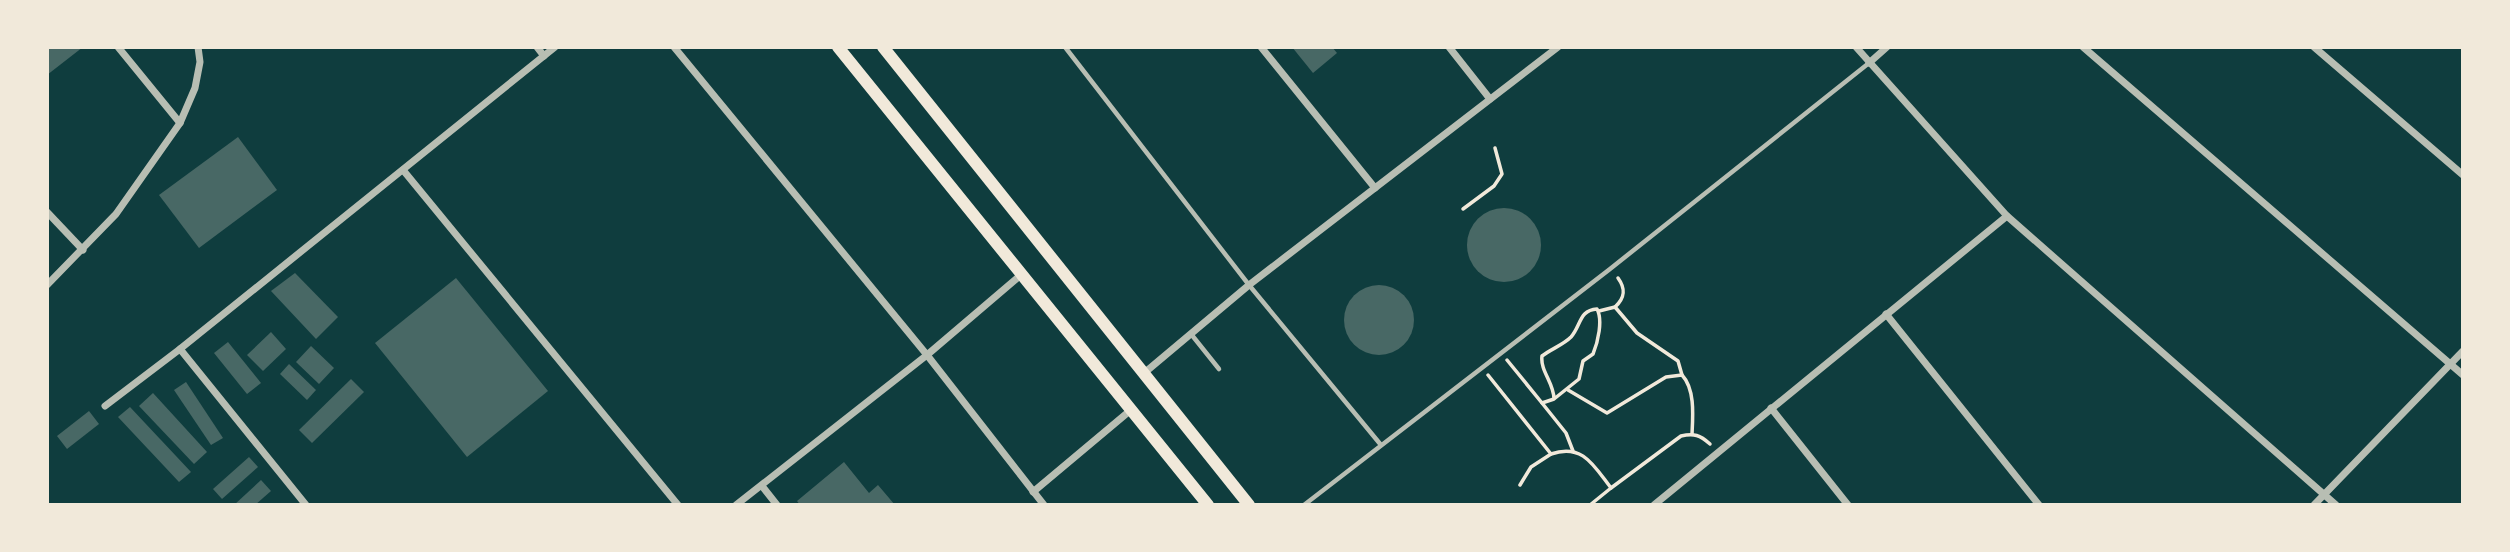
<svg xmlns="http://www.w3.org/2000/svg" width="2510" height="552" font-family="Jost,sans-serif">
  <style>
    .building { fill: #486865 }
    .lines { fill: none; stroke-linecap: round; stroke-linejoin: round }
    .path { stroke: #f1e9da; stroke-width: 3.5 }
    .service { stroke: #b8beb3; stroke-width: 4.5 }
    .minor { stroke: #b8beb3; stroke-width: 7 }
    .secondary { stroke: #f1e9da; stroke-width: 12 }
  </style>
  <rect width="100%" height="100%" fill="#0f3d3e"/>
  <g class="building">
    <path d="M 47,47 L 83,47 L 47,75 Z"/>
    <path d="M 1292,47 L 1332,47 L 1337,53 L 1313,73 Z"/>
    <path d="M 238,137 L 277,190 L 199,248 L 159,195 Z"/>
    <circle cx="1504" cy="245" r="37"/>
    <path d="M 295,273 L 338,317 L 316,339 L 271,291 Z"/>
    <path d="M 456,278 L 548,391 L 467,457 L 375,343 Z"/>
    <circle cx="1379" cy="320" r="35"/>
    <path d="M 271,332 L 286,349 L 263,371 L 247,355 Z"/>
    <path d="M 228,342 L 261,383 L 247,394 L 214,353 Z"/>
    <path d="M 311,346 L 334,368 L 319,384 L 296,362 Z"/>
    <path d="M 289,364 L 316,390 L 307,400 L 280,374 Z"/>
    <path d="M 351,379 L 364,392 L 312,443 L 299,430 Z"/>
    <path d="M 186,382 L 223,438 L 211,445 L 174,390 Z"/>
    <path d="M 153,393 L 207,452 L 194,464 L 139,406 Z"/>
    <path d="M 130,407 L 191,472 L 179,482 L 118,417 Z"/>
    <path d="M 89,411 L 99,424 L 67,449 L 57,436 Z"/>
    <path d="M 249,457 L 258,467 L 222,499 L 213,489 Z"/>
    <path d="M 844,462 L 869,493 L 878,485 L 895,505 L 800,505 L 797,501 Z"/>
    <path d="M 261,480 L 271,491 L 255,505 L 234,505 Z"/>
  </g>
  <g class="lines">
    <g class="path">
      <path d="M 1463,209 L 1494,186 L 1502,174 L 1495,148"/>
      <path d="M 1615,307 C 1625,298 1626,289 1618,278"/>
      <path d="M 1599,311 L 1615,307 L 1637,333 L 1678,361 L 1682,375"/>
      <path d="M 1507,360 L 1542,403 L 1554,399 L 1579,379 L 1583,361 L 1593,354 C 1598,342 1603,320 1597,309 C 1579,310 1581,326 1571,337 C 1563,345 1551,349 1542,356 C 1540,371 1554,383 1554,399"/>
      <path d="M 1488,375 L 1551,454 L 1531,467 L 1520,485"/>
      <path d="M 1568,390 L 1607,413 L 1666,377 L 1682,375 C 1695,389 1693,415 1692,434"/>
      <path d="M 1542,403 L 1566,433 L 1573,451"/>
      <path d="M 1551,454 C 1583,443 1594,466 1611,488 L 1681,436 C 1694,433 1700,435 1710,444"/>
      <path d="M 1590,505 L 1611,488"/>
    </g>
    <g class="service">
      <path d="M 1065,47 L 1249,285 L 1381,445"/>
      <path d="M 1191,334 L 1219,369"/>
      <path d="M 1304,505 L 1610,269 L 1869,63"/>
    </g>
    <g class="minor">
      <path d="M 118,47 L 180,123"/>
      <path d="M 537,47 L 544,56"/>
      <path d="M 674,47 L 927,355 L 1044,505"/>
      <path d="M 1261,47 L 1375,188"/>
      <path d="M 1449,47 L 1490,99"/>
      <path d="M 1856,47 L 2007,216"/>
      <path d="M 2083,47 L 2463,375"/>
      <path d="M 2314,47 L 2463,175"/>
      <path d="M 1869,63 L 1887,47"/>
      <path d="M 403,170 L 678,505"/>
      <path d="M 47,212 L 83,250"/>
      <path d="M 47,285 L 116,214 L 180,123 L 195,88 L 200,62 L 198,47"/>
      <path d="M 1886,314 L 2039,505"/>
      <path d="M 180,349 L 306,505"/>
      <path d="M 1143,374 L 1249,285 L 1558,47"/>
      <path d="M 105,406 L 180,349 L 555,47"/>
      <path d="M 1771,408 L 1848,505"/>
      <path d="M 762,486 L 777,505"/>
      <path d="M 1033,492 L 1132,409"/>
      <path d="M 736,505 L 927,355 L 1022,274"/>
      <path d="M 1654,505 L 2007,216 L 2336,505"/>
      <path d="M 2314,505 L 2463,351"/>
    </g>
    <g class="secondary">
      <path d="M 838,47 L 1208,505"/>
      <path d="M 883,47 L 1249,505"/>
    </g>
  </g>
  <rect width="2510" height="552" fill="none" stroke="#f1e9da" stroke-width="98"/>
</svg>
